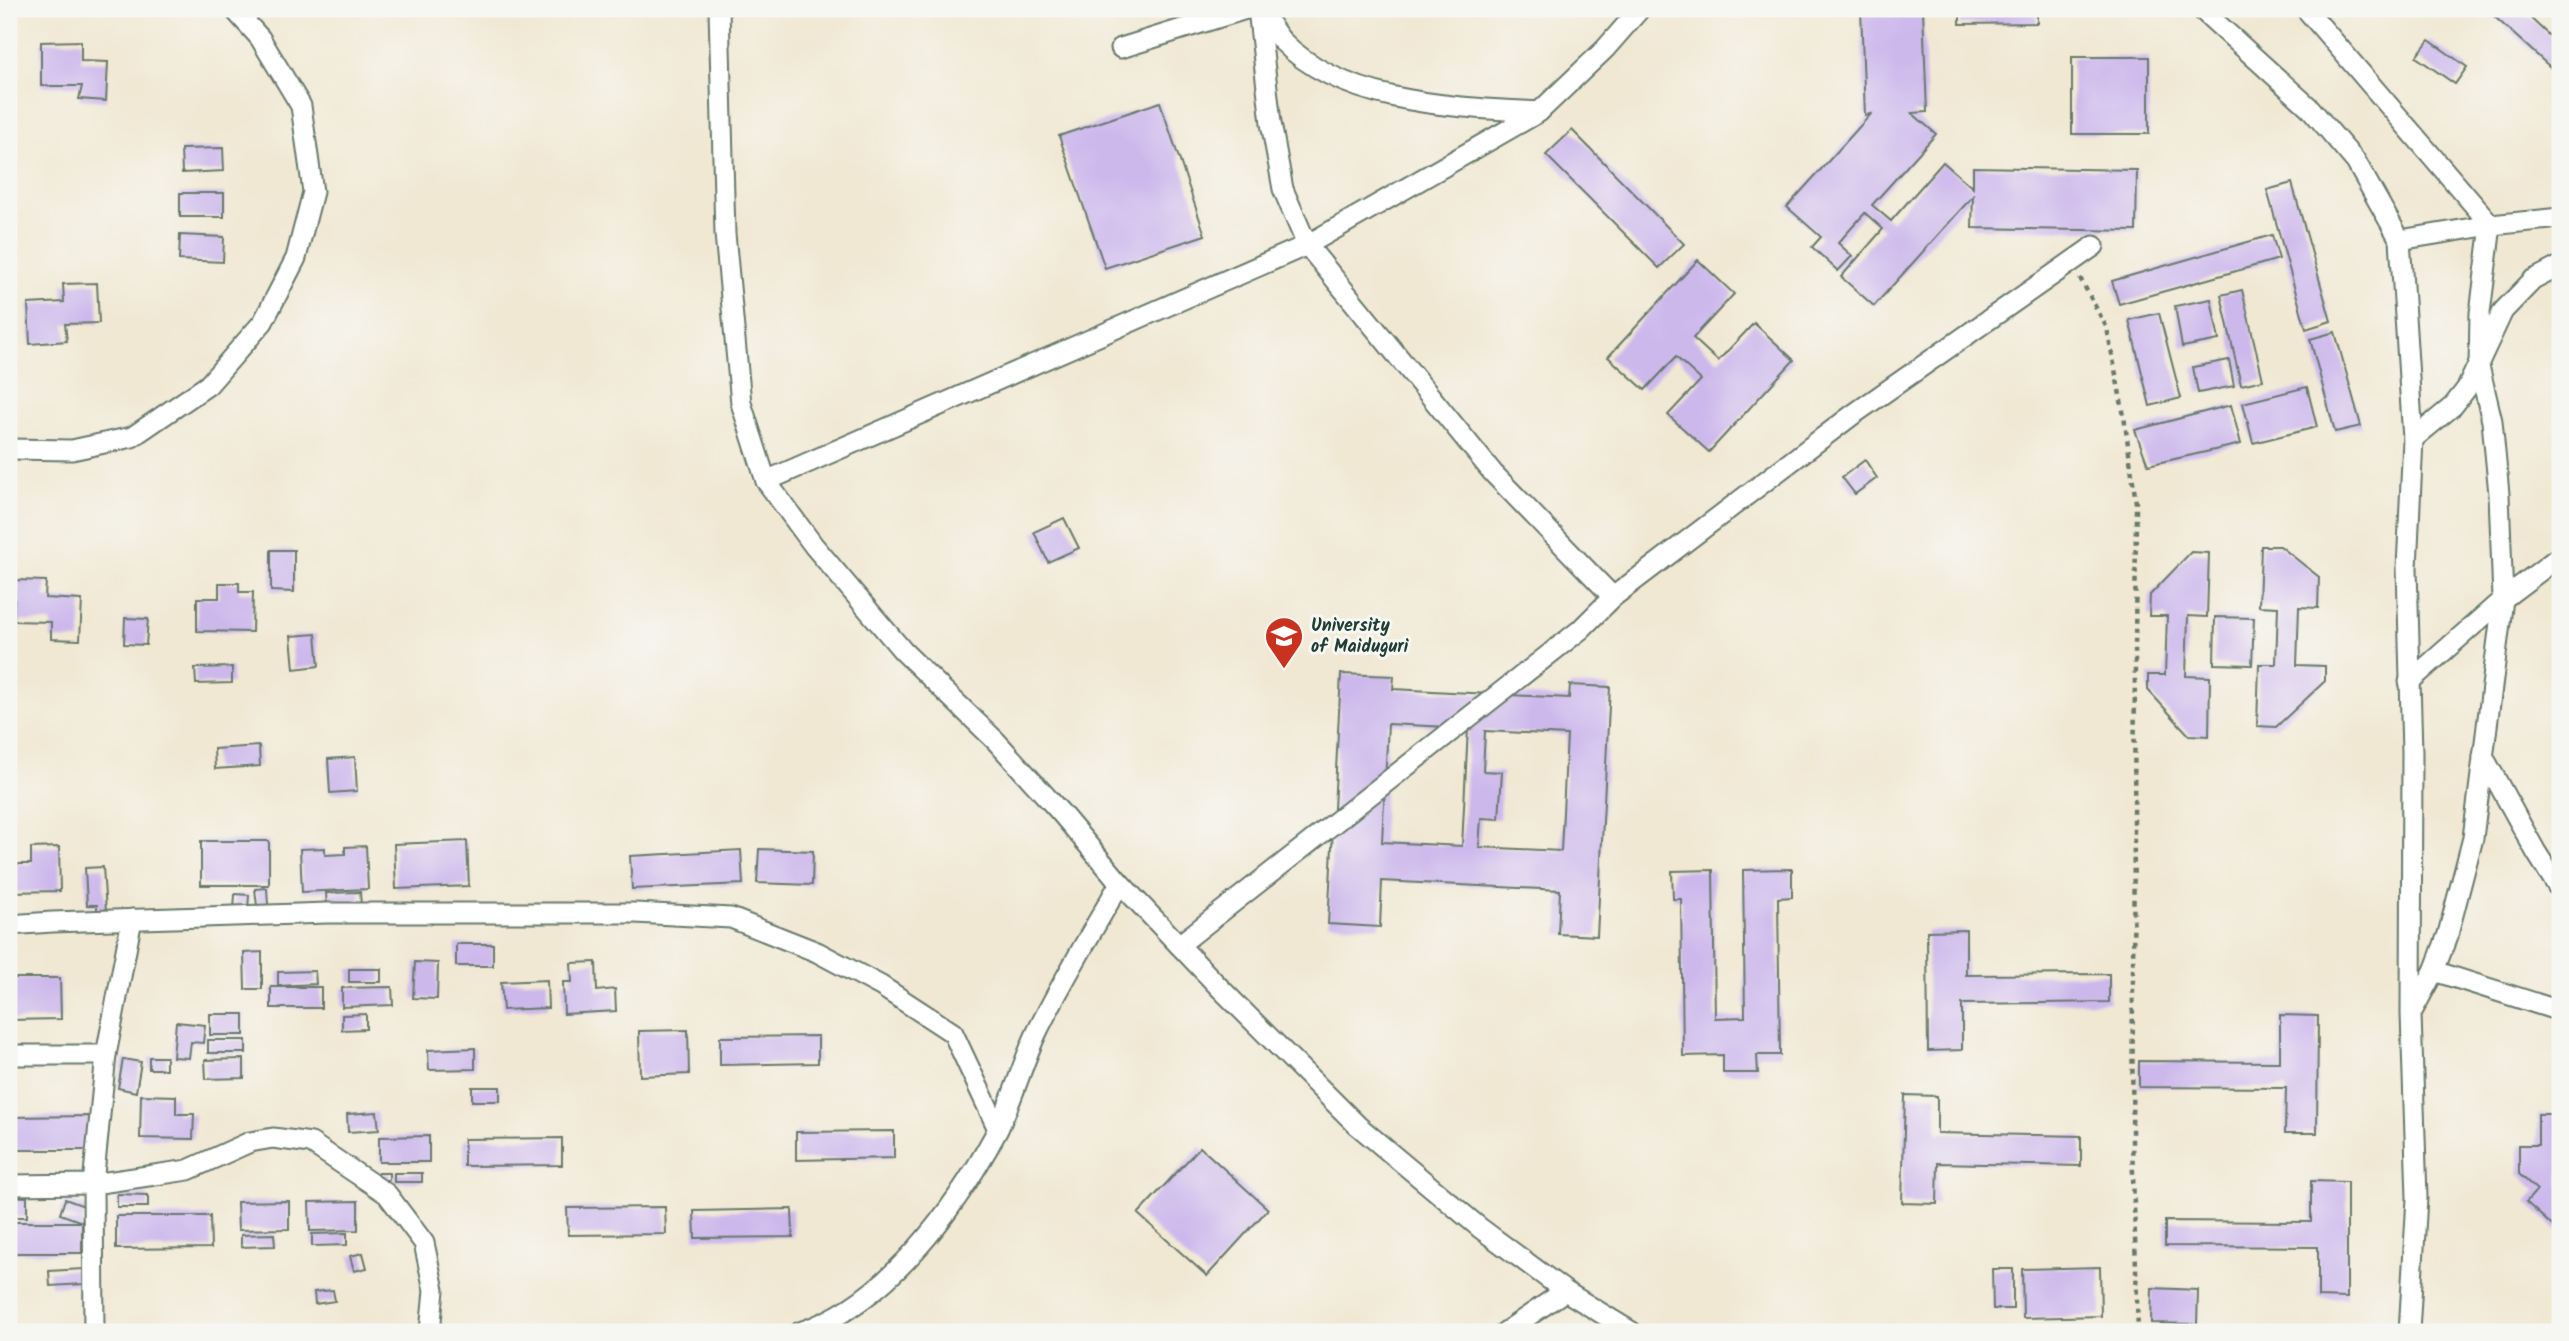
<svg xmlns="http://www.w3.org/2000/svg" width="2569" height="1341" font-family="Kalam,sans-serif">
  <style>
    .building { fill: #cdb8ec; fill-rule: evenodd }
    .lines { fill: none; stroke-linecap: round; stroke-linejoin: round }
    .street-casing { stroke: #68796c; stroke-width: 23 }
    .path { stroke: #68796c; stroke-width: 4.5; stroke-dasharray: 5 5; stroke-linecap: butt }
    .street { stroke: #fff; stroke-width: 19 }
    .labels { text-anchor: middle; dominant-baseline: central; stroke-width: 6; stroke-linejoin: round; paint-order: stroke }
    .poi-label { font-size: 18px; font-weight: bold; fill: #1f3d34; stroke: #f6f6f2; text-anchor: start }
  </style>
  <rect width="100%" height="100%" fill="#f6f6f2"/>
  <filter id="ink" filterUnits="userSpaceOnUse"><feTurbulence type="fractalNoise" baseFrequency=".0143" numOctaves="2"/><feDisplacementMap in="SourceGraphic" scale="14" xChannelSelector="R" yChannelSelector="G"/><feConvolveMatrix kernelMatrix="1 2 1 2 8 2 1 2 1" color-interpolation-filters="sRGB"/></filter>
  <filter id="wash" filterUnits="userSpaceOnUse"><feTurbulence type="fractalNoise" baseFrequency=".00686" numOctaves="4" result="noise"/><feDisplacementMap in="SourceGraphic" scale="28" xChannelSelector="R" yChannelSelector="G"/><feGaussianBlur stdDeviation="1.57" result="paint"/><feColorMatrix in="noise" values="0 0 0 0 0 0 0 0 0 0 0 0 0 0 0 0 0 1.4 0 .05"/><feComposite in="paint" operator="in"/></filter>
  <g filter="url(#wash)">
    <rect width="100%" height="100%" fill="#f1e8d3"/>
    <g id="blocks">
      <g class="building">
        <path d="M 1861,9 L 1923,9 L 1927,112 L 1912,113 L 1936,134 L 1872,205 L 1891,221 L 1943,162 L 1973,188 L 1973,167 L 2137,170 L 2136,231 L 1972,228 L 1973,196 L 1874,306 L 1841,277 L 1883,229 L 1865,213 L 1838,243 L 1852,256 L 1838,271 L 1812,247 L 1821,237 L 1787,207 L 1871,114 L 1865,115 Z"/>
        <path d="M 1960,9 L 2037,9 L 2037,23 L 1960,24 Z"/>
        <path d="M 2486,9 L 2521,9 L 2560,46 L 2560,76 Z"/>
        <path d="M 2429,40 L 2467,67 L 2455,84 L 2416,57 Z"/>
        <path d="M 81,41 L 81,61 L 108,62 L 106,101 L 79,99 L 82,86 L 41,86 L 41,42 Z"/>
        <rect x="2072" y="57" width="77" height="77"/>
        <path d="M 1160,102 L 1205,235 L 1105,268 L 1059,136 Z"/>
        <path d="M 1572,130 L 1684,244 L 1659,268 L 1546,155 Z"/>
        <path d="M 223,148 L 224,171 L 182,173 L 181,149 Z"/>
        <path d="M 2292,183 L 2331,321 L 2306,329 L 2267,190 Z"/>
        <rect x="180" y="193" width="44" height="24"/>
        <path d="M 180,235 L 224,237 L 223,262 L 179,260 Z"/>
        <path d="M 2272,235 L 2279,259 L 2119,304 L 2112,281 Z"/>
        <path d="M 1698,260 L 1734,294 L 1693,338 L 1718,361 L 1754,323 L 1794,360 L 1709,452 L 1668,415 L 1701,380 L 1676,357 L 1645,390 L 1608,357 Z"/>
        <path d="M 97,283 L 99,323 L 65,324 L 67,341 L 30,344 L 28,304 L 64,302 L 63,284 Z"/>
        <path d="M 2242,290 L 2263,380 L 2241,385 L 2221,295 Z"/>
        <path d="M 2211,299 L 2219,340 L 2182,347 L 2175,306 Z"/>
        <path d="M 2159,313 L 2181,398 L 2150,406 L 2129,320 Z"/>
        <path d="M 2335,332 L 2361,426 L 2335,432 L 2310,339 Z"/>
        <path d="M 2229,360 L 2234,386 L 2198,393 L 2193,367 Z"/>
        <path d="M 2307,387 L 2317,427 L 2253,443 L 2243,403 Z"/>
        <path d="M 2231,405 L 2241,444 L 2148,465 L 2135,430 Z"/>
        <path d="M 1865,460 L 1877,478 L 1855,494 L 1842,477 Z"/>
        <path d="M 1064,518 L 1079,548 L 1048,562 L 1034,532 Z"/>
        <path d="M 2261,546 L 2280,546 L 2319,577 L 2318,608 L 2299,607 L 2297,665 L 2325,666 L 2325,681 L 2276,727 L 2257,726 L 2259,664 L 2276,664 L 2278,607 L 2259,606 Z"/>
        <path d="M 271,550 L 294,550 L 294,592 L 271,591 Z"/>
        <path d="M 2191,552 L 2209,553 L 2207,617 L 2188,616 L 2186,676 L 2210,677 L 2209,736 L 2189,735 L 2148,690 L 2148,675 L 2165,675 L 2167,616 L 2149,616 L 2150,595 Z"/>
        <path d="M 15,580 L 46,581 L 45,598 L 82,600 L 80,640 L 51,639 L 51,622 L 14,621 Z"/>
        <path d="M 219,583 L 239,583 L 239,592 L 253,592 L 252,632 L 197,631 L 197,598 L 219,598 Z"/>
        <path d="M 2215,617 L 2254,618 L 2252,665 L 2214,664 Z"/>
        <path d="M 125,618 L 148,619 L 146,645 L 124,644 Z"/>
        <path d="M 316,634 L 319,666 L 294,669 L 291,636 Z"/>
        <path d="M 232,667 L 232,683 L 196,684 L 195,668 Z"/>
        <path d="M 1341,674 L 1394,676 L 1393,689 L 1569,698 L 1570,685 L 1610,687 L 1597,936 L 1558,934 L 1560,890 L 1382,881 L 1380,927 L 1328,924 ZM 1388,724 L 1468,728 L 1462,846 L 1382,842 ZM 1485,731 L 1567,735 L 1561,851 L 1479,847 L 1481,818 L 1499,819 L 1502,772 L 1483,771 Z"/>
        <path d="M 259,746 L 260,766 L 215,769 L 214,749 Z"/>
        <path d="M 355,757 L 357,791 L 330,793 L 328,759 Z"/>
        <rect x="201" y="841" width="68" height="44"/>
        <path d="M 467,841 L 469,886 L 396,889 L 394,844 Z"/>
        <path d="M 366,846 L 368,889 L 302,892 L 300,849 L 325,848 L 325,855 L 345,854 L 345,847 Z"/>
        <path d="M 59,847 L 60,891 L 9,892 L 9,864 L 31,864 L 31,848 Z"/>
        <path d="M 759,849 L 813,851 L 812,885 L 757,883 Z"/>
        <path d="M 741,850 L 743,884 L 632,889 L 630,856 Z"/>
        <path d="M 103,867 L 106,912 L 97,912 L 97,905 L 87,905 L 85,868 Z"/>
        <path d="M 1792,869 L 1792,897 L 1778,898 L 1780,1055 L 1757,1055 L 1758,1073 L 1723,1073 L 1723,1055 L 1683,1056 L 1681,899 L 1673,899 L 1672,871 L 1713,870 L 1715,1018 L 1745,1017 L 1743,870 Z"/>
        <path d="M 267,888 L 268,905 L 257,906 L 255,889 Z"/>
        <path d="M 360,892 L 361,906 L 327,907 L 326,893 Z"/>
        <path d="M 235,894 L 249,895 L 248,910 L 234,910 Z"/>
        <path d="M 1966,930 L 1966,975 L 2109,974 L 2109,1002 L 1962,1004 L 1962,1050 L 1928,1051 L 1927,931 Z"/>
        <rect x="456" y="944" width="37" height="22"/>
        <path d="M 262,952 L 262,989 L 245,989 L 244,953 Z"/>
        <path d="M 415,962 L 438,963 L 437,999 L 413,998 Z"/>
        <path d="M 596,962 L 597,991 L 615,989 L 616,1011 L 564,1014 L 563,982 L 572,982 L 571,963 Z"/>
        <rect x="349" y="969" width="32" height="13"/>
        <path d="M 315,971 L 316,984 L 278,986 L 278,972 Z"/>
        <path d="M 9,978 L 60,978 L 61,1019 L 9,1020 Z"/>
        <path d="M 547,980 L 548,1008 L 503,1010 L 501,982 Z"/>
        <rect x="271" y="987" width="50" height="21"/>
        <path d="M 392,987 L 393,1005 L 342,1007 L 342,988 Z"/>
        <rect x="210" y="1014" width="34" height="21"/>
        <path d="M 366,1014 L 366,1029 L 342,1030 L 342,1015 Z"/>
        <path d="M 2280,1015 L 2318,1016 L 2317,1133 L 2285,1133 L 2286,1088 L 2139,1087 L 2139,1061 L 2280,1062 Z"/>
        <path d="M 176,1022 L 205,1025 L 203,1043 L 191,1042 L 189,1058 L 173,1057 Z"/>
        <path d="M 688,1030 L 689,1074 L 640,1076 L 639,1031 Z"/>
        <path d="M 818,1036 L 818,1063 L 720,1065 L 720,1037 Z"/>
        <rect x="208" y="1040" width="38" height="13"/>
        <path d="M 475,1048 L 475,1069 L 429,1070 L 428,1050 Z"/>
        <rect x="149" y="1057" width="17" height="12"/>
        <path d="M 123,1059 L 141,1062 L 136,1092 L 118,1088 Z"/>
        <path d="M 244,1059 L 244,1078 L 206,1079 L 205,1060 Z"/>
        <rect x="472" y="1087" width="28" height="14"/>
        <path d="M 141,1095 L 176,1096 L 176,1114 L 194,1114 L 193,1139 L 140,1138 Z"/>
        <path d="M 1905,1095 L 1937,1096 L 1937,1133 L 2081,1136 L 2081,1166 L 1938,1163 L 1937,1204 L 1902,1203 Z"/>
        <path d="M 377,1112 L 379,1130 L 348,1132 L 347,1114 Z"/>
        <path d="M 2538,1114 L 2560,1114 L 2560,1227 L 2557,1230 L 2526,1202 L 2537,1190 L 2519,1174 L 2519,1145 L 2538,1145 Z"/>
        <path d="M 91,1116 L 91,1150 L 9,1150 L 9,1117 Z"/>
        <path d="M 894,1131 L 894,1158 L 796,1160 L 796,1132 Z"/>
        <path d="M 429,1136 L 429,1162 L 379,1162 L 379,1137 Z"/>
        <path d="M 562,1138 L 562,1165 L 464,1166 L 464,1139 Z"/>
        <path d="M 1200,1147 L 1268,1209 L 1207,1276 L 1138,1214 Z"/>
        <rect x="378" y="1173" width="11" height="7"/>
        <rect x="394" y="1173" width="28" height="9"/>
        <path d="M 2311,1181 L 2347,1182 L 2347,1298 L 2318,1297 L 2318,1247 L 2165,1246 L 2165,1221 L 2311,1222 Z"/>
        <path d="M 117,1194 L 148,1195 L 148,1207 L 117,1207 Z"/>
        <path d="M 9,1196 L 27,1197 L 27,1217 L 9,1217 Z"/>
        <path d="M 65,1199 L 87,1207 L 82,1222 L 60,1214 Z"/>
        <path d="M 289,1201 L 289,1229 L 238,1230 L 237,1202 Z"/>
        <path d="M 358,1201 L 358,1230 L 310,1231 L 309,1202 Z"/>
        <path d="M 665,1207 L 666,1234 L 568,1235 L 567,1208 Z"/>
        <path d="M 792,1209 L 793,1237 L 695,1238 L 694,1211 Z"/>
        <path d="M 116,1216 L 210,1216 L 211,1248 L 116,1249 Z"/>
        <rect x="9" y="1222" width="73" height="31"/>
        <path d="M 347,1233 L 347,1245 L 312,1246 L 312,1234 Z"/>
        <path d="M 274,1234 L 275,1246 L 241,1247 L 241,1235 Z"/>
        <path d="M 363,1253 L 367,1268 L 354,1271 L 350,1256 Z"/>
        <path d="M 2100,1267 L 2101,1316 L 2023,1318 L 2022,1269 Z"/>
        <path d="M 83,1269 L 84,1284 L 50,1286 L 49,1271 Z"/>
        <path d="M 1992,1269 L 2013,1269 L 2013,1309 L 1993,1309 Z"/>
        <path d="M 2152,1288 L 2198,1290 L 2197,1324 L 2151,1323 Z"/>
        <path d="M 333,1290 L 335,1301 L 315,1304 L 314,1292 Z"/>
      </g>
    </g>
  </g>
  <g filter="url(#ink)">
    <use href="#blocks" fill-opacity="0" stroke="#68796c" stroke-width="2"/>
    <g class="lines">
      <defs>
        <g id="street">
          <path d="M 719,9 L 725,234 L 741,403 L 766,481 L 814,546 L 903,651 L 996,741 L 1061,813 L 1120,883 L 1219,987 L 1357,1125 L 1480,1228 L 1565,1291 L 1632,1332"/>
          <path d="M 1258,9 L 1271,123 L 1283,189 L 1307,245 L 1493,473 L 1613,597 L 1851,416 L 2094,246"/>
          <path d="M 2201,9 L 2310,108 L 2356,162 L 2400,240 L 2413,439 L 2407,568 L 2412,753 L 2411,1014 L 2417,1198 L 2409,1332"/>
          <path d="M 2306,9 L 2491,225 L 2480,313 L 2479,366 L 2492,421 L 2499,494 L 2503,599 L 2473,838 L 2448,934 L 2434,971 L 2413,1010"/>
          <path d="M 1261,10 C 1267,20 1274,32 1282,41 C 1345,105 1455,107 1539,112"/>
          <path d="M 1121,48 L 1246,9"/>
          <path d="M 2400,240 L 2491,225 L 2560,218"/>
          <path d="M 2413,439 L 2453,406 L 2467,388 L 2503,311 L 2533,280 L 2560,266"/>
          <path d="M 9,449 L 72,450 L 132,437 L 208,385 L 263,322 L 296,258 L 313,192 L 301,106 L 260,38 L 234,9"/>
          <path d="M 766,481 L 1307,245 L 1539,112 L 1605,49 L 1640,9"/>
          <path d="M 2409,682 L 2503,599 L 2560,556"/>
          <path d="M 2483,756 L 2536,852 L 2560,890"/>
          <path d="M 9,925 L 52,922 L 327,913 L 635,913 L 731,918 L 817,952 L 881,986 L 953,1033 L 998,1129"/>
          <path d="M 1179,945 L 1580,630 L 1613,597"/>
          <path d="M 2434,971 L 2560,1011"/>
          <path d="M 9,1055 L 106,1055"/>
          <path d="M 9,1185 L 93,1184 L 148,1176 L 188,1170 L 250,1142 L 273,1138 L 311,1143 L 387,1194 L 424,1243 L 434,1290 L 430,1332"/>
          <path d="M 94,1332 L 93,1184 L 106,1055 L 132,919"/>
          <path d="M 800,1332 C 887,1304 956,1208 997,1131 C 1013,1099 1022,1064 1037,1032 C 1062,981 1092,932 1120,883"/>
          <path d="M 1505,1332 L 1565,1291"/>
        </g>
      </defs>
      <use href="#street" class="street-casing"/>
      <path class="path" d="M 2080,278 L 2107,328 L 2124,416 L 2136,503 L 2132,1142 L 2138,1332"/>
      <use href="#street" class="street"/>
    </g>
  </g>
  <defs>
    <symbol id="university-pin" viewBox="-11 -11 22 30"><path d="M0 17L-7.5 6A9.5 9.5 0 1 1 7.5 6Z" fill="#c8321e" stroke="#f6f6f2"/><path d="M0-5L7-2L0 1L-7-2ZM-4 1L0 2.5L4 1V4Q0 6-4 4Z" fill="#fff"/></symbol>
  </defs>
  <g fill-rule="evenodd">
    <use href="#university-pin" x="1262" y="614" width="44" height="60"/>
  </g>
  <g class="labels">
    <g class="poi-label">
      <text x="1311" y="626">University<tspan x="1311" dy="21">of Maiduguri</tspan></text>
    </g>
  </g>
  <rect width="2569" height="1341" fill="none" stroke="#f6f6f2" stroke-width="35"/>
</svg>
